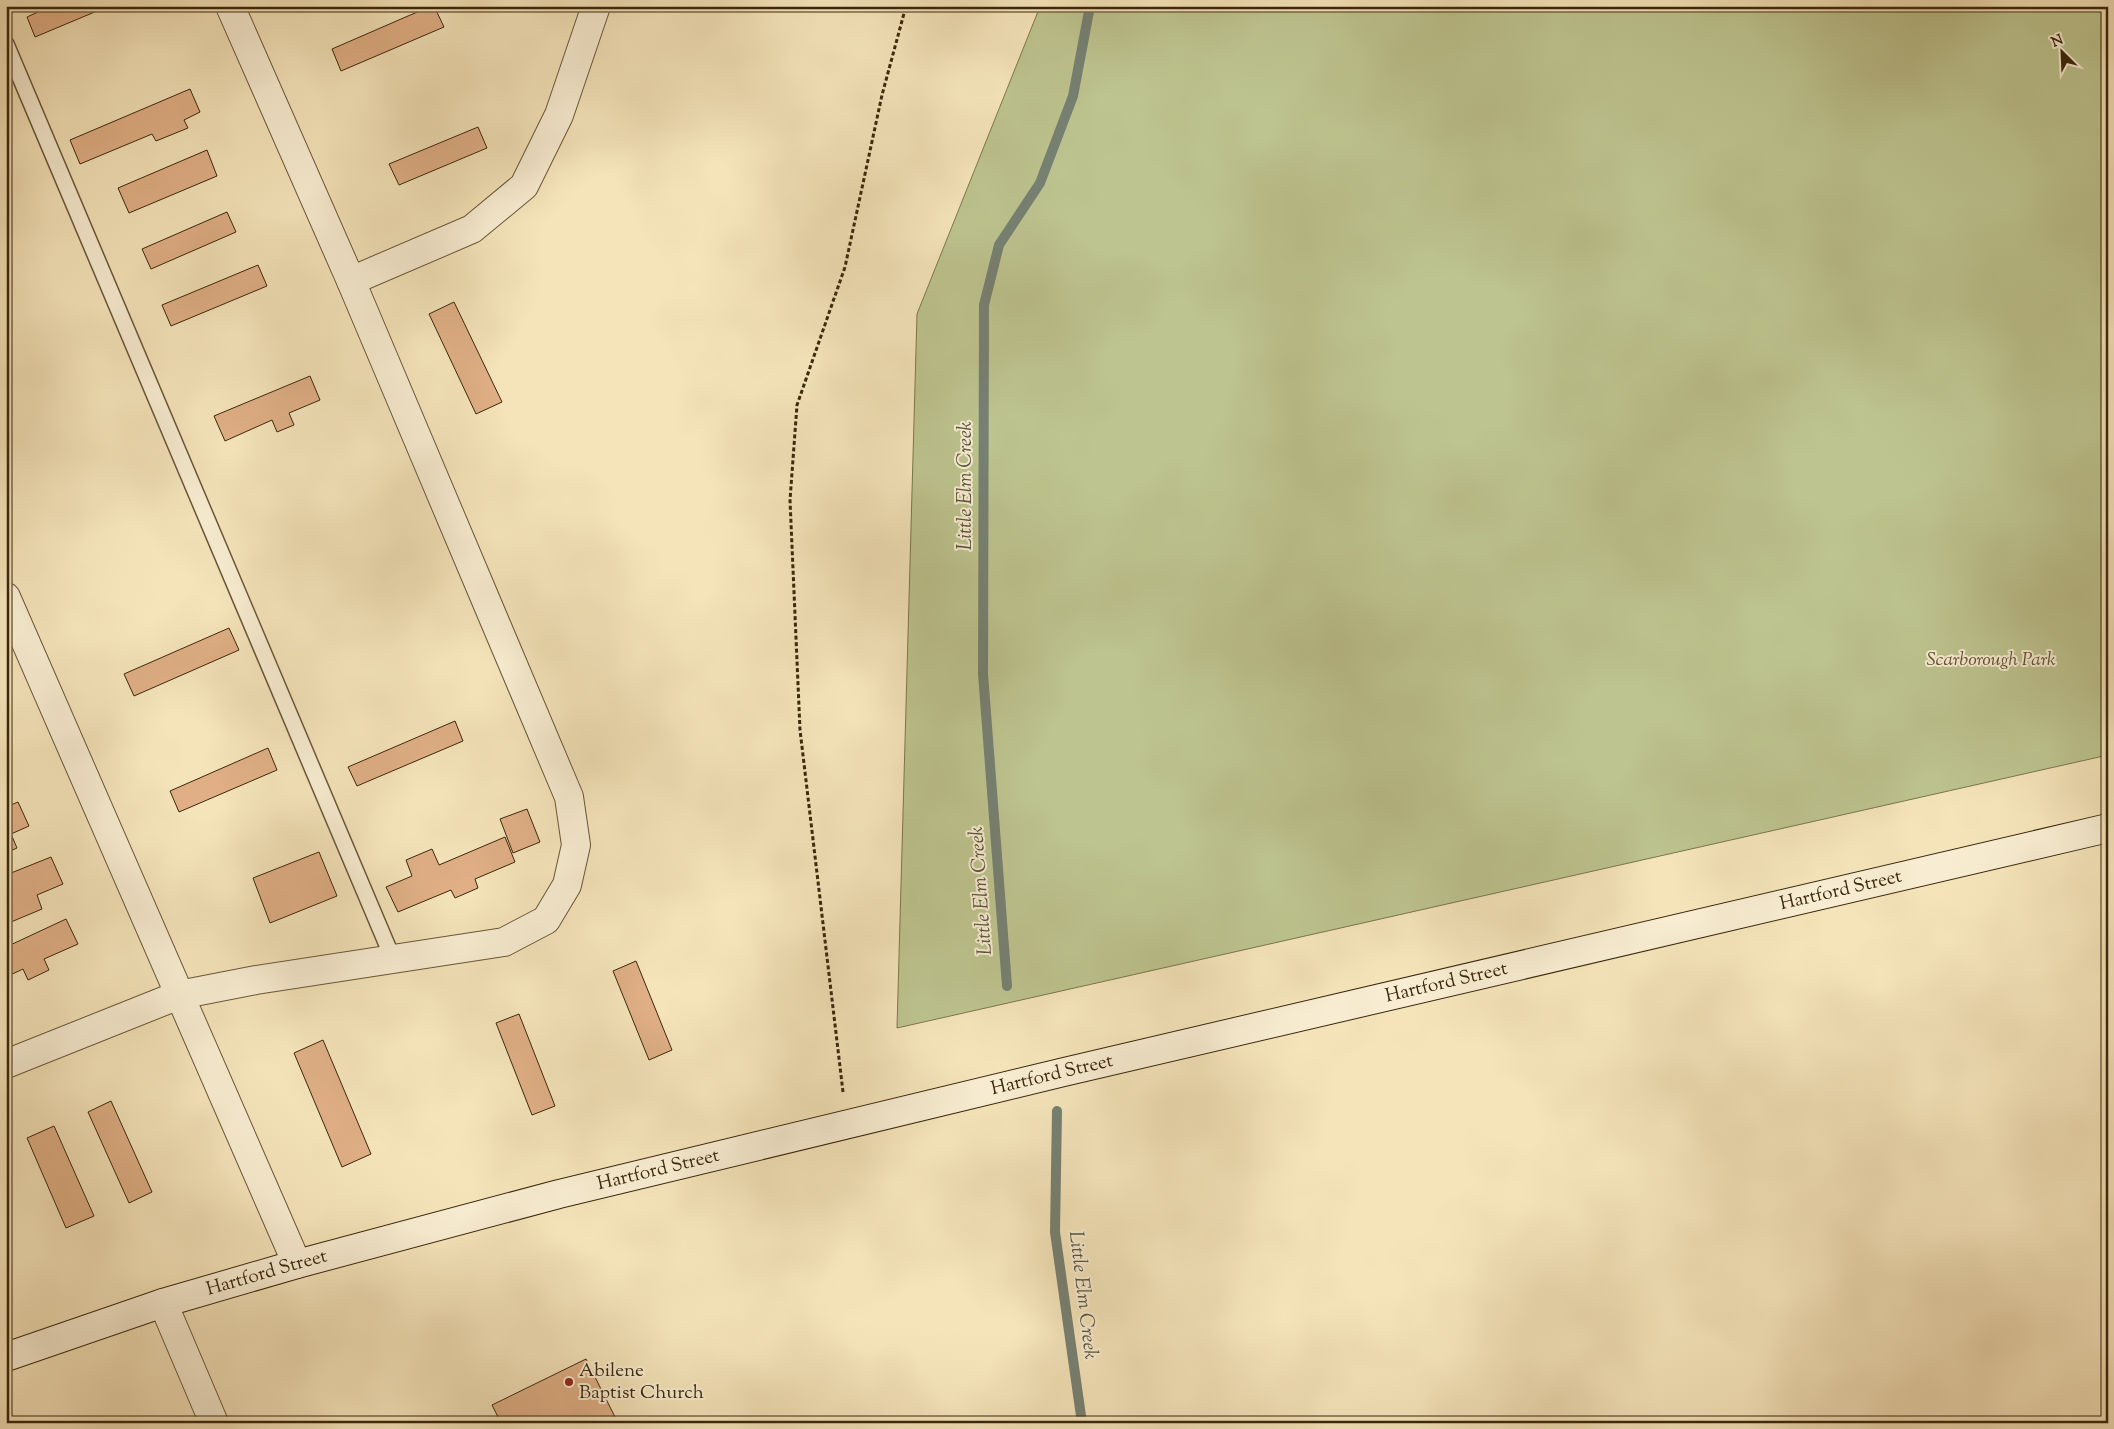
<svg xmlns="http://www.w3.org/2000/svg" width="2114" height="1429" font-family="'Sorts Mill Goudy',serif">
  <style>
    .green { fill: #bdc48f; stroke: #7c764e }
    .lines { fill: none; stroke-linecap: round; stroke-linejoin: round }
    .stream { stroke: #768173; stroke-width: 10 }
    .building { fill: #e0af86; stroke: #3a270c }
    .lane-casing { stroke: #695638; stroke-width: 18 }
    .street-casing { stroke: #695638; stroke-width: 30 }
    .secondary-casing { stroke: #3a270c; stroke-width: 30 }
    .path { stroke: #3a270c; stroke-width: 3; stroke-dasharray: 4 2.5; stroke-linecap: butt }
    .lane { stroke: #f8edd2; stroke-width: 15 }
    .street { stroke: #f8edd2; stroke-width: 28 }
    .secondary { stroke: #f8edd2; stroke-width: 28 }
    .poi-dot { fill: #8f2418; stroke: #f8edd2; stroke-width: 2 }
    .labels { text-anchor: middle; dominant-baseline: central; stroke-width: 4; stroke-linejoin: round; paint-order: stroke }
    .park-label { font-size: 19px; font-style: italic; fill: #5b4e2d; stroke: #f8edd2 }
    .street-label { font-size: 19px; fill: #3a270c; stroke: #f8edd2 }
    .poi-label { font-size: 19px; fill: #3a270c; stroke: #f8edd2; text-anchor: start }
    .water-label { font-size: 20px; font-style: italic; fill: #58543f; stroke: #f8edd2 }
  </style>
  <rect width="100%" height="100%" fill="#f5e4ba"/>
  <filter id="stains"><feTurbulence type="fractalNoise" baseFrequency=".004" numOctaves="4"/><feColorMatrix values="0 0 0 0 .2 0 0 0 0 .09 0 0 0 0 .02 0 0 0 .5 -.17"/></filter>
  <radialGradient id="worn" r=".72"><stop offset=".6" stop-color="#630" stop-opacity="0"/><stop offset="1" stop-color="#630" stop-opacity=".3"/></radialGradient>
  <path class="green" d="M 1038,6 L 2108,6 L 2108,755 L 897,1028 L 917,314 L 1039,9 Z"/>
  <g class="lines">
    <g class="stream">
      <path d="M 1007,986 L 983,674 L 984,305 L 999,245 L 1040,183 L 1073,96 L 1090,6"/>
      <path d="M 1057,1111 L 1055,1232 L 1082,1423"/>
    </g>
  </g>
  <g class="building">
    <path d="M 51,6 L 109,6 L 35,37 L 27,17 Z"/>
    <path d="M 431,6 L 434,6 L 444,27 L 341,71 L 332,49 Z"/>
    <path d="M 190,89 L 200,112 L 184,120 L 188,128 L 156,141 L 152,134 L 80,164 L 70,140 Z"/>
    <path d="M 478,127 L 487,148 L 399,185 L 389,164 Z"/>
    <path d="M 207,150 L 217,176 L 129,213 L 118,188 Z"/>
    <path d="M 227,212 L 236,232 L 151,269 L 142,249 Z"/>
    <path d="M 258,265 L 267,286 L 171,326 L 162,305 Z"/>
    <path d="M 454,302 L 502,402 L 476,414 L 429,314 Z"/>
    <path d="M 310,376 L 320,400 L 289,413 L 294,425 L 277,432 L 272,420 L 225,441 L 214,416 Z"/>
    <path d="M 229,628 L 239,650 L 134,696 L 124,674 Z"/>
    <path d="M 455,721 L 463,741 L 357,786 L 348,767 Z"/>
    <path d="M 268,748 L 277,770 L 179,812 L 170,791 Z"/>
    <path d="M 18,802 L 29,826 L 11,834 L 17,848 L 6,853 L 6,807 Z"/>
    <path d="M 527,809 L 540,842 L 513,853 L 500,819 Z"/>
    <path d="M 505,837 L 515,862 L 475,879 L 478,888 L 455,898 L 451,890 L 398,912 L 386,887 L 412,876 L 406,860 L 432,849 L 439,865 Z"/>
    <path d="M 319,852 L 337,896 L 270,923 L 253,878 Z"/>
    <path d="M 51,857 L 63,884 L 37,895 L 42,909 L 11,922 L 6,911 L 6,875 Z"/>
    <path d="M 66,919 L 78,944 L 44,959 L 49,970 L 28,980 L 23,969 L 6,977 L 6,947 Z"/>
    <path d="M 636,961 L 672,1050 L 649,1060 L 613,971 Z"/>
    <path d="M 519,1014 L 555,1106 L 532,1115 L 496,1023 Z"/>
    <path d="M 323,1040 L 371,1154 L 342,1167 L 294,1053 Z"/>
    <path d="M 111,1101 L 152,1192 L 129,1203 L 88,1112 Z"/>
    <path d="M 54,1126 L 94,1216 L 66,1228 L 27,1138 Z"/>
    <path d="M 586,1359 L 618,1423 L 501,1423 L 492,1405 Z"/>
  </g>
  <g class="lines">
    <defs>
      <path id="lane" d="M 6,44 L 393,959"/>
      <g id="street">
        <path d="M 351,281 L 472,229 L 524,186 L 559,115 L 596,6"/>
        <path d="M 6,597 L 297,1264"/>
        <path d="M 6,1064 L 179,995 L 256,980 L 504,942 L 546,920 L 567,885 L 576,845 L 569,797 L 351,281 L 230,6"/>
        <path d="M 163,1303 L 214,1423"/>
      </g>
      <g id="secondary">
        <path id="s1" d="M 6,1357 L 163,1303 L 297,1264 L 559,1194 L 1064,1072 L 2108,828"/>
      </g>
    </defs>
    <use href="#lane" class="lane-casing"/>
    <use href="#street" class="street-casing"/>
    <use href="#secondary" class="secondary-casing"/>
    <path class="path" d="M 843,1092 L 800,730 L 790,500 L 797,405 L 845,267 L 882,95 L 906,6"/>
    <use href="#lane" class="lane"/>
    <use href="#street" class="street"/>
    <use href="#secondary" class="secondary"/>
  </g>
  <circle class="poi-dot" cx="569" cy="1382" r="5"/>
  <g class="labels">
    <g class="park-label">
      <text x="1991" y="660">Scarborough Park</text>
    </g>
    <g class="street-label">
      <text stroke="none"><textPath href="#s1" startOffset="1894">Hartford Street</textPath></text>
      <text stroke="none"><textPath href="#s1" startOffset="1489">Hartford Street</textPath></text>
      <text stroke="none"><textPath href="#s1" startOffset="1084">Hartford Street</textPath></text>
      <text stroke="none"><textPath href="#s1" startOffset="679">Hartford Street</textPath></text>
      <text stroke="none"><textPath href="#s1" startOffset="274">Hartford Street</textPath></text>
    </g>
    <g class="poi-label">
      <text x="579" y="1371">Abilene<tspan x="579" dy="22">Baptist Church</tspan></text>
    </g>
    <g class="water-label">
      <text transform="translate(966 486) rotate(-90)">Little Elm Creek</text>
      <text transform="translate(982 891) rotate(-94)">Little Elm Creek</text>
      <text transform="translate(1082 1295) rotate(83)">Little Elm Creek</text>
    </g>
  </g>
  <rect width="2114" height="1429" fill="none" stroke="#f5e4ba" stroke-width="25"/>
  <rect x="8" y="8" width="2099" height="1414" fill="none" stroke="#3a270c" stroke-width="2.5"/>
  <rect x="12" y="12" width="2089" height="1404" fill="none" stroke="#3a270c"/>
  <g transform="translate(2062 52) rotate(336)" stroke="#f8edd2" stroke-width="4" paint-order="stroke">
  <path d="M0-4L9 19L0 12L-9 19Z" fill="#3a270c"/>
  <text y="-8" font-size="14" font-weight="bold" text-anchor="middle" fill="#3a270c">N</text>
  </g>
  <rect width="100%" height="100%" filter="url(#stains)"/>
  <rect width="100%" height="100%" fill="url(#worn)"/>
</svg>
